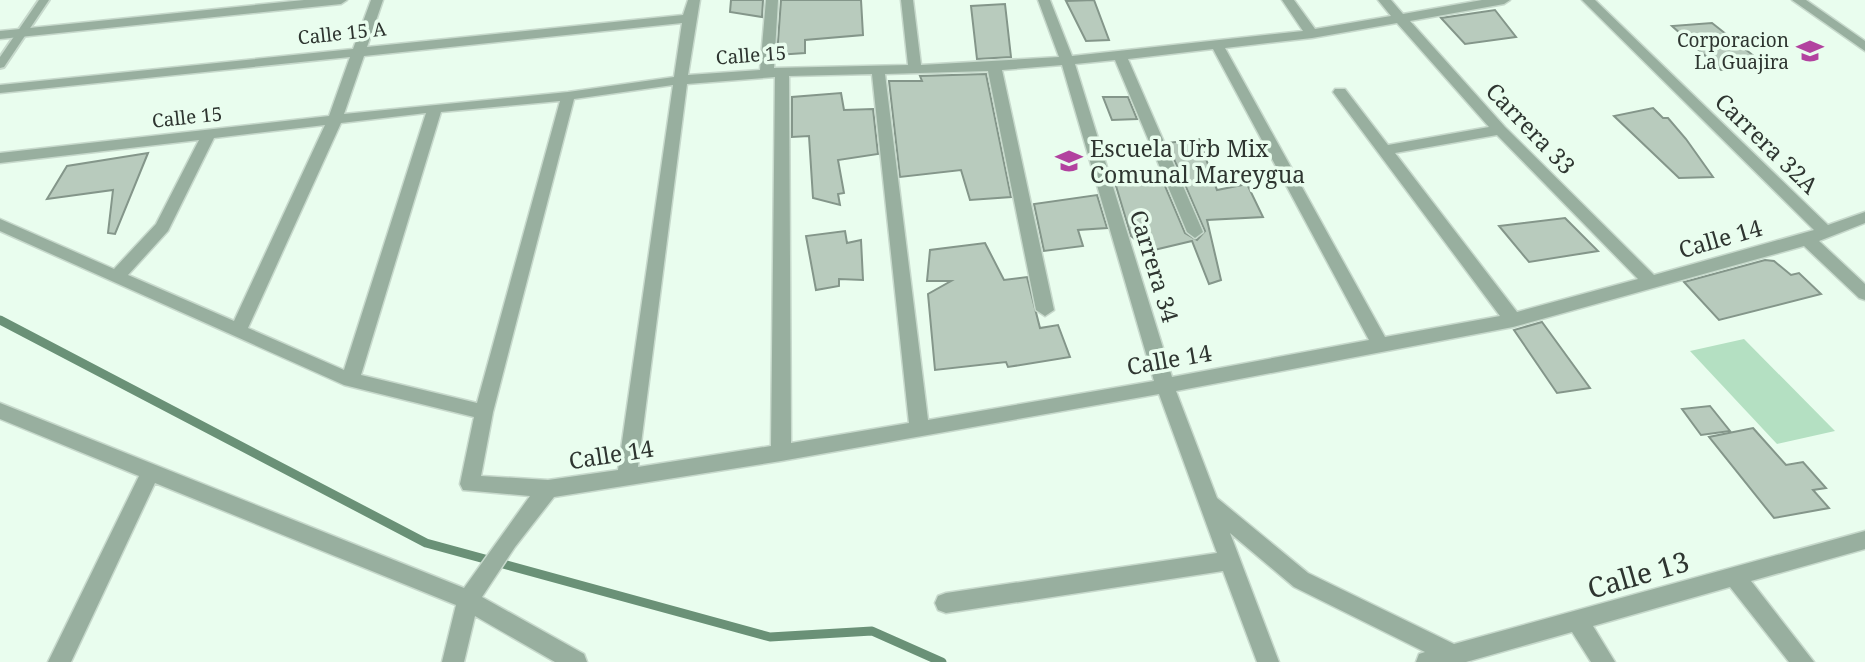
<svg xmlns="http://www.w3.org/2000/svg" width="1865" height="662" font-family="'Noto Serif',serif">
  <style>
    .green { fill: #b4e0c2 }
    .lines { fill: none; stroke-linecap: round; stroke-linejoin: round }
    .stream { stroke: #6a9177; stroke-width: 9 }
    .building { fill: #b8cbbd; stroke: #84968a; stroke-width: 2 }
    .lane-casing { stroke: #c7d9cc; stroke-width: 4 }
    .street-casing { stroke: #c7d9cc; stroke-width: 3 }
    .lane { fill: #98af9f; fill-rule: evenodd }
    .street { fill: #98af9f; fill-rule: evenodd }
    .labels { text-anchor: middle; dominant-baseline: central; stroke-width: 7; stroke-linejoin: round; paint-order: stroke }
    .far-street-label { font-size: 19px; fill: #2e3530; stroke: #e9fdee }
    .far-poi-label { font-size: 19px; fill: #2e3530; stroke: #e9fdee; text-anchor: end }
    .street-label { font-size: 23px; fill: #2e3530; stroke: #e9fdee }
    .poi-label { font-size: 23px; fill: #2e3530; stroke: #e9fdee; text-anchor: start }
    .near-street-label { font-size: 28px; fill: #2e3530; stroke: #e9fdee }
  </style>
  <rect width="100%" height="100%" fill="#e9fdee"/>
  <path class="green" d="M 1744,339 L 1835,431 L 1777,444 L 1690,351 Z"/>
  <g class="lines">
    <path class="stream" d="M 0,320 L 426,543 L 770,637 L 872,631 L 942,662"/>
  </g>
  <g class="building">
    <path d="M 731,0 L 763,0 L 762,17 L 730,12 Z"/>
    <path d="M 781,0 L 861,0 L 863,35 L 805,40 L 805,53 L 777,55 Z"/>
    <path d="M 1094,0 L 1109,40 L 1086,41 L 1066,1 Z"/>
    <path d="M 1005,4 L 1011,57 L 977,59 L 971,6 Z"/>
    <path d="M 1495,10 L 1516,37 L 1465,44 L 1441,18 Z"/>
    <path d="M 1712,23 L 1764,64 L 1721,70 L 1672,26 Z"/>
    <path d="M 986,74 L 1011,197 L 970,200 L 961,170 L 900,177 L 889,81 L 922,81 L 920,76 Z"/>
    <path d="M 841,93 L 844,110 L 873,109 L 878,154 L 838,160 L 844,193 L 838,194 L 840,205 L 813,198 L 809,136 L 792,137 L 792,97 Z"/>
    <path d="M 1103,97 L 1128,97 L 1137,119 L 1112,120 Z"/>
    <path d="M 1653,108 L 1663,118 L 1668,118 L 1686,139 L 1713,177 L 1679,178 L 1614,116 Z"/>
    <path d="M 1199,139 L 1217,190 L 1247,184 L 1263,217 L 1207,220 L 1221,280 L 1209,284 L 1192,241 L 1154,250 L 1151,240 L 1137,241 L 1131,236 L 1116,186 L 1126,185 L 1124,176 L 1160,174 L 1185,233 L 1197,240 L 1205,231 L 1167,143 Z"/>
    <path d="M 148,153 L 115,234 L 108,233 L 113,190 L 47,199 L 67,166 Z"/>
    <path d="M 1097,195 L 1107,228 L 1078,230 L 1083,246 L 1044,251 L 1034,204 Z"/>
    <path d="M 1565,218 L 1598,251 L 1529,262 L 1499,226 Z"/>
    <path d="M 845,231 L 847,243 L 861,240 L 863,280 L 839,279 L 839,286 L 816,290 L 806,236 Z"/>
    <path d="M 985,243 L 1004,280 L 1027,277 L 1040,328 L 1058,325 L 1070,357 L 1008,367 L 1006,362 L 935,370 L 928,294 L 951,281 L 927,281 L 930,250 Z"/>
    <path d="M 1765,260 L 1774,261 L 1791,275 L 1799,273 L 1821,294 L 1719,320 L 1684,282 Z"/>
    <path d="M 1542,322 L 1590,388 L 1557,393 L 1514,330 Z"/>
    <path d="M 1710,406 L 1730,431 L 1701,435 L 1682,409 Z"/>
    <path d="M 1753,428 L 1786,465 L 1803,462 L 1826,488 L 1813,490 L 1829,508 L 1774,518 L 1709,437 Z"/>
  </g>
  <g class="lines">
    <defs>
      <path id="lane" d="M 39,0 L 49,0 L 4,67 L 0,68 L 0,57 Z"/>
      <g id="street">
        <path d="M 304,0 L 347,0 L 341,4 L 0,39 L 0,31 Z"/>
        <path d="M 371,0 L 383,0 L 367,47 L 683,15 L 688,0 L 700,0 L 688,75 L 760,70 L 766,0 L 778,0 L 774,68 L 908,65 L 901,0 L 913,0 L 921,65 L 1059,57 L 1038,0 L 1050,0 L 1072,56 L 1303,31 L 1282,0 L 1294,0 L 1315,29 L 1391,16 L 1378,0 L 1391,0 L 1403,14 L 1482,0 L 1510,0 L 1504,4 L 1410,21 L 1505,127 L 1654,275 L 1814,230 L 1582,0 L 1595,0 L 1828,225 L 1865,212 L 1865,223 L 1819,241 L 1865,284 L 1865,300 L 1859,298 L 1804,246 L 1513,327 L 1176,391 L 1217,498 L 1308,573 L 1454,644 L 1865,531 L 1865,549 L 1751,581 L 1814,662 L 1789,662 L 1730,587 L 1593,626 L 1615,662 L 1591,662 L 1572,632 L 1466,662 L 1416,662 L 1419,654 L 1425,652 L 1294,587 L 1230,533 L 1279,662 L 1257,662 L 1223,571 L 946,613 L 938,610 L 935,603 L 938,596 L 946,593 L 1217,553 L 1159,394 L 781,461 L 554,497 L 515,547 L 482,597 L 584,654 L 587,662 L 555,662 L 475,616 L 464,662 L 442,662 L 456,605 L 155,483 L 71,662 L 48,662 L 139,476 L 0,419 L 0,403 L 464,588 L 530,496 L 463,490 L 460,484 L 474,417 L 344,385 L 0,231 L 0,219 L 114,269 L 156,224 L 199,140 L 0,163 L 0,153 L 329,116 L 350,57 L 0,93 L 0,85 L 353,49 ZM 682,23 L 674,77 L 568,92 L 344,114 L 364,56 ZM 1397,23 L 1489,127 L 1388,145 L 1345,89 L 1335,89 L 1333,92 L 1500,316 L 1385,337 L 1225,48 L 1312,38 ZM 1213,49 L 1369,340 L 1172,377 L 1075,64 L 1115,60 L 1187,232 L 1195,238 L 1203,232 L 1128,59 ZM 1062,65 L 1154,381 L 928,420 L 885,74 L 988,71 L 1036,310 L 1045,316 L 1054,310 L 1002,70 ZM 872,74 L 909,423 L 791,443 L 789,76 ZM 775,77 L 771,446 L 638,467 L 687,84 ZM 673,85 L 618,470 L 548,480 L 481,476 L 493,412 L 574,99 ZM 560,101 L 477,403 L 361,375 L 441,112 ZM 426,113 L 344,370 L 248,328 L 341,123 ZM 325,125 L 234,321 L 128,275 L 168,231 L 214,138 ZM 1497,135 L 1638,279 L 1517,312 L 1395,153 Z"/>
        <path d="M 1792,0 L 1806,0 L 1865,41 L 1865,51 Z"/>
      </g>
    </defs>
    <use href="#lane" class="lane-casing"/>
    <use href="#street" class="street-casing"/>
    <use href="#lane" class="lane"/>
    <use href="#street" class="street"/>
  </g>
  <defs>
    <symbol id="school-bare" viewBox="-9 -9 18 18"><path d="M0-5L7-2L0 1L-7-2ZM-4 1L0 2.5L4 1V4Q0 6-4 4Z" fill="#b2429f" stroke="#e9fdee" stroke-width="2.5" paint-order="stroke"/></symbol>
  </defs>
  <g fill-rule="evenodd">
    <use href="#school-bare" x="1791" y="32" width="38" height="38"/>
    <use href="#school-bare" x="1050" y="142" width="38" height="38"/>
  </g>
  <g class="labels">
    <g class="far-street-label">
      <text transform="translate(342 33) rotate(-6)">Calle 15 A</text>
      <text transform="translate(751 55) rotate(-4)">Calle 15</text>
      <text transform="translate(187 117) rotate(-6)">Calle 15</text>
    </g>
    <g class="far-poi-label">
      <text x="1789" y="40">Corporacion<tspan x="1789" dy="22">La Guajira</tspan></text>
    </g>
    <g class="street-label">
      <text transform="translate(1531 128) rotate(46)">Carrera 33</text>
      <text transform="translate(1767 143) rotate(44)">Carrera 32A</text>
      <text transform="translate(1720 238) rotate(-16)">Calle 14</text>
      <text transform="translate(1155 266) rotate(73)">Carrera 34</text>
      <text transform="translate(1169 359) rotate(-10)">Calle 14</text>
      <text transform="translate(611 454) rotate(-9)">Calle 14</text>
    </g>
    <g class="poi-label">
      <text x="1090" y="148">Escuela Urb Mix<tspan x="1090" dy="26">Comunal Mareygua</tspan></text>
    </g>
    <g class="near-street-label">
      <text transform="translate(1638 574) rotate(-16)">Calle 13</text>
    </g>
  </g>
</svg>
